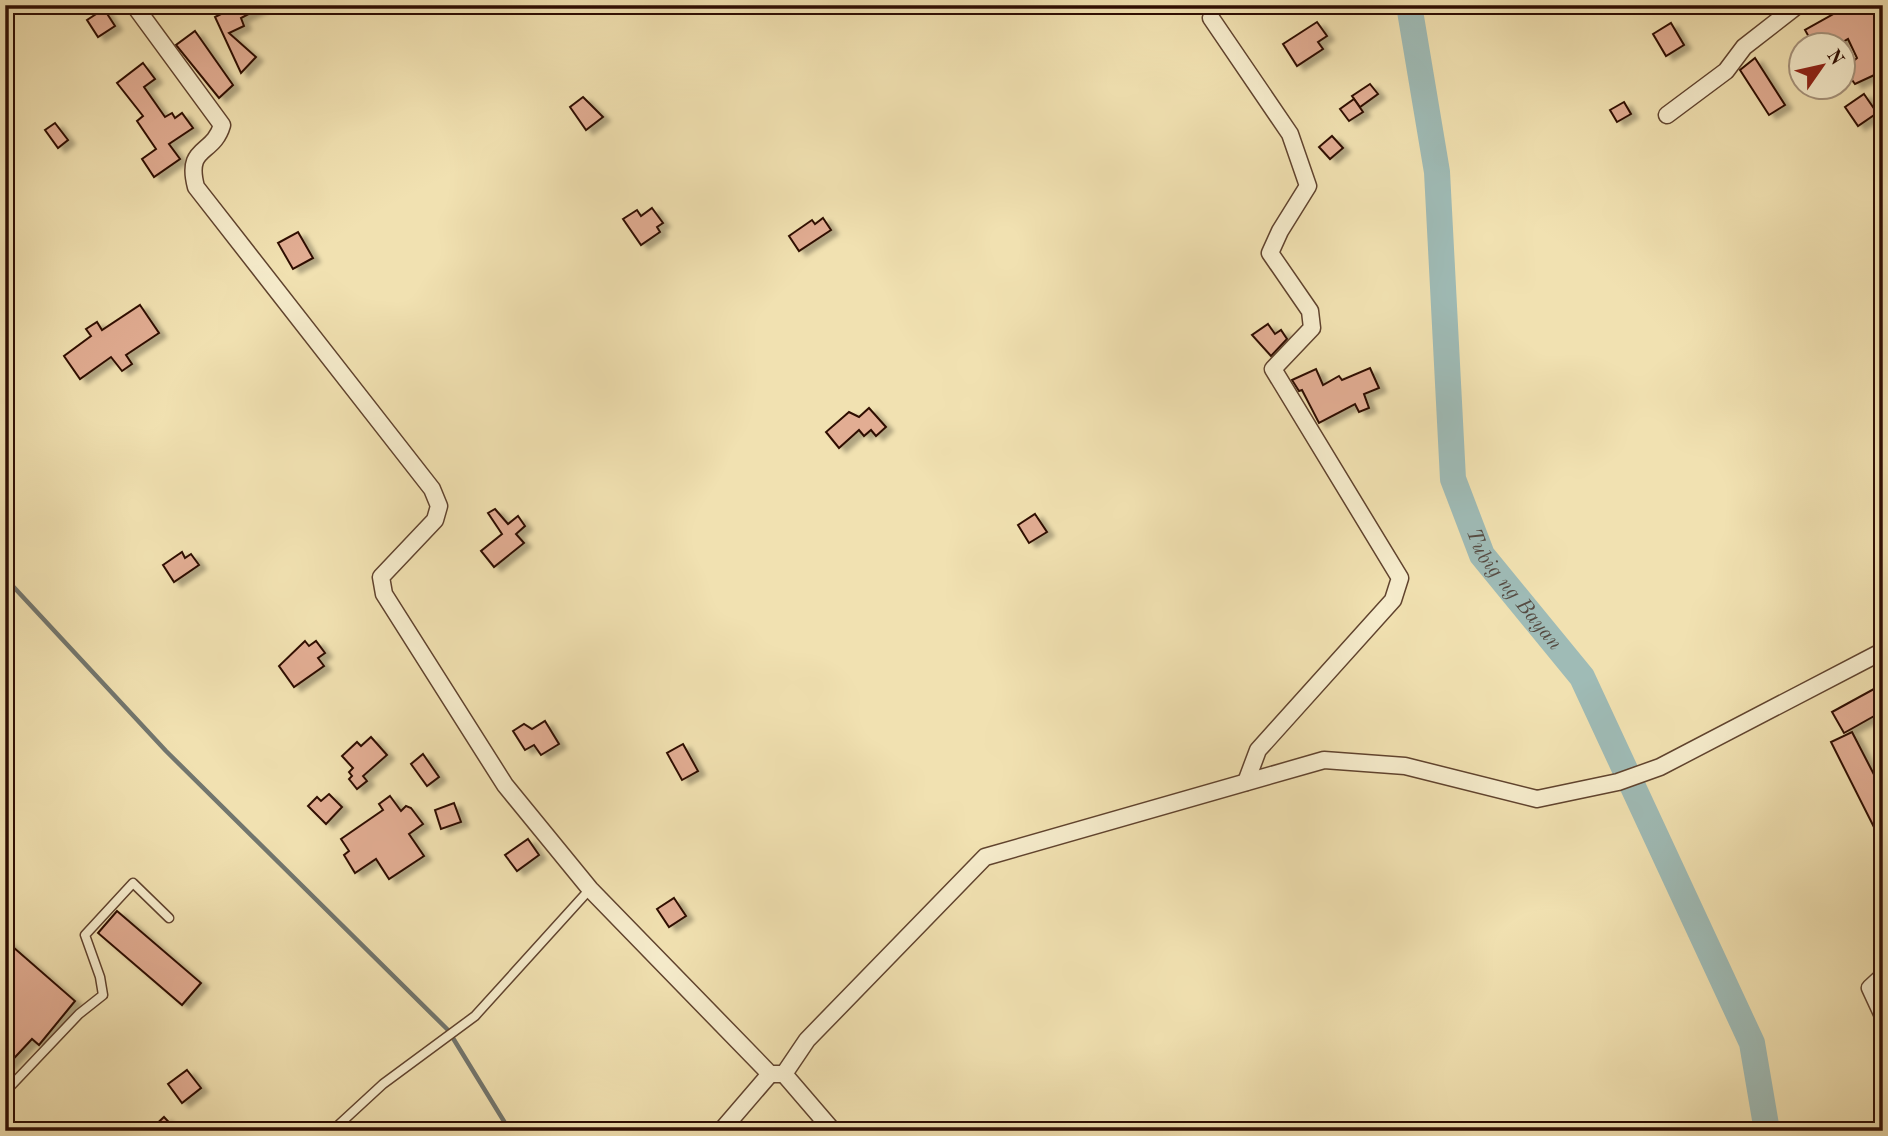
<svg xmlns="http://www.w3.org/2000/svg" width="1888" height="1136" font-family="'Old Standard TT',serif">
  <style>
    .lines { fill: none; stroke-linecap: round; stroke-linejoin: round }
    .stream { stroke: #72766e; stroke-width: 4.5 }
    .river { stroke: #9fbbb6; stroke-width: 26 }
    .building { fill: #e2ad93; stroke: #2f0e03; stroke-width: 2; filter: url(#shadow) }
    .service-casing { stroke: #60432e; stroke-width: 11 }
    .minor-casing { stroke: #60432e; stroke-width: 19 }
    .service { stroke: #f6eccc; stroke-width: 8 }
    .minor { stroke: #f6eccc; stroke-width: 16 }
    .labels { text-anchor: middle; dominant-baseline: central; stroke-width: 7; stroke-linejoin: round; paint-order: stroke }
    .water-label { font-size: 21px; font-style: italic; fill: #564b42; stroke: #f6eccc }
  </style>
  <defs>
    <filter id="shadow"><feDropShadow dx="7" dy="4" stdDeviation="2" flood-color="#0004"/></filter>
  </defs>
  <rect width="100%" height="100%" fill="#f1e1b1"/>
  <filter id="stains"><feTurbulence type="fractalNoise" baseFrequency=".00286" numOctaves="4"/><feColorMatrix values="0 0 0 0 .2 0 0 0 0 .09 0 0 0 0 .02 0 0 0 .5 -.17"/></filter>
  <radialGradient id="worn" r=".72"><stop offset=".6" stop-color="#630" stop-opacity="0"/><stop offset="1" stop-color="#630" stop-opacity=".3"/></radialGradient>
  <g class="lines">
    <path class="stream" d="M 5,567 L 9,582 L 166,751 L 448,1030 L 510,1131"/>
    <path class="river" id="s1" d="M 1409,5 L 1437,172 L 1453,479 L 1482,555 L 1582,677 L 1752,1043 L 1767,1131"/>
  </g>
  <g class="building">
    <path d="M 239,5 L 266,5 L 241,18 L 244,26 L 229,33 L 256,57 L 241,73 L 215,17 Z"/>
    <path d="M 1831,5 L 1883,5 L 1883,71 L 1855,84 L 1844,69 L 1857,58 L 1848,39 L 1836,46 L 1814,46 L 1805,30 L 1835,13 Z"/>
    <path d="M 104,9 L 115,26 L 98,37 L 87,20 Z"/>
    <path d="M 1317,22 L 1327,36 L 1318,42 L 1323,49 L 1297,66 L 1283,44 Z"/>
    <path d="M 1671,23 L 1684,45 L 1666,56 L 1653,34 Z"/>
    <path d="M 195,31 L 233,85 L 219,98 L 176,45 Z"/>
    <path d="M 1755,58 L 1785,105 L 1769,115 L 1740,70 Z"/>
    <path d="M 143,63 L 155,79 L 144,87 L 165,117 L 172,113 L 175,118 L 182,113 L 193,128 L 169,144 L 180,159 L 154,177 L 142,159 L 156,149 L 137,121 L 143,116 L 117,83 Z"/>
    <path d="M 1370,84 L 1378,94 L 1360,107 L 1352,96 Z"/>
    <path d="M 1864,94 L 1877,113 L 1858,126 L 1845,107 Z"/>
    <path d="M 583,97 L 603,117 L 586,130 L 570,107 Z"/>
    <path d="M 1354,99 L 1363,112 L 1349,121 L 1340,109 Z"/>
    <path d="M 1624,102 L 1631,114 L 1617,122 L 1610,110 Z"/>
    <path d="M 55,123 L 68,140 L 58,148 L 45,130 Z"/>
    <path d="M 1332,136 L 1343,148 L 1330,159 L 1319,147 Z"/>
    <path d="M 652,208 L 663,223 L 657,227 L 660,232 L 641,245 L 623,219 L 637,210 L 641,216 Z"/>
    <path d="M 823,218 L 831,230 L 799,251 L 789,236 L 812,220 L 815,224 Z"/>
    <path d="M 298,232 L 313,258 L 293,269 L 278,243 Z"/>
    <path d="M 140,305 L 159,333 L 126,355 L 132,364 L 122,371 L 111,357 L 80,379 L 64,356 L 91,336 L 86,329 L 97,322 L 102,330 Z"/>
    <path d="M 1268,324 L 1275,334 L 1281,330 L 1287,339 L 1271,356 L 1252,335 Z"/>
    <path d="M 1370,368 L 1379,388 L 1364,394 L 1369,408 L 1359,412 L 1355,404 L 1319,423 L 1302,390 L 1299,391 L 1292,380 L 1316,369 L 1323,385 L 1339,376 L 1342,380 Z"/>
    <path d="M 869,408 L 886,427 L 876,436 L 871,430 L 864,436 L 859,430 L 839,448 L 826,432 L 849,412 L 859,417 Z"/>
    <path d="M 495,509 L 508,524 L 518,516 L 525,526 L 516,534 L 524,543 L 494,567 L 481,551 L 502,534 L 488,513 Z"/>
    <path d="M 1035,514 L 1047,532 L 1029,543 L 1018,525 Z"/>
    <path d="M 182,552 L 185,558 L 191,554 L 199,565 L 174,582 L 163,565 Z"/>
    <path d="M 305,641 L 309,646 L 316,641 L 325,653 L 318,658 L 324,666 L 294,687 L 279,666 Z"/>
    <path d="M 1883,684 L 1883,711 L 1844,733 L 1832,712 Z"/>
    <path d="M 545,721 L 559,744 L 541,755 L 534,745 L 525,750 L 513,731 L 524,724 L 532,729 Z"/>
    <path d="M 1852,732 L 1883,792 L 1883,845 L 1831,742 Z"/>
    <path d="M 371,737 L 387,755 L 363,776 L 367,781 L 357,789 L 349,779 L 352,776 L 349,772 L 353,768 L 342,756 L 357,742 L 361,746 Z"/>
    <path d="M 683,744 L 698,771 L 682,780 L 667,753 Z"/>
    <path d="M 423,754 L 439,777 L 427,786 L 411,764 Z"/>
    <path d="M 329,794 L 342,807 L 326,824 L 308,806 L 317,797 L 321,801 Z"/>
    <path d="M 390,796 L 401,811 L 406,806 L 411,808 L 423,824 L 409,834 L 424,856 L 389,879 L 376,859 L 355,873 L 344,855 L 349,851 L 341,839 L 383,810 L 379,804 Z"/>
    <path d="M 454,803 L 461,822 L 441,829 L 435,810 Z"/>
    <path d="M 528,839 L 539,855 L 517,871 L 505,855 Z"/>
    <path d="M 674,898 L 686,916 L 669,927 L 657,909 Z"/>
    <path d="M 117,911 L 201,983 L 182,1005 L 98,933 Z"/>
    <path d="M 5,940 L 75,1001 L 39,1045 L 32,1039 L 5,1068 Z"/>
    <path d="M 187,1070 L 201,1088 L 182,1103 L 168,1084 Z"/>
    <path d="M 164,1117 L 177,1131 L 149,1131 Z"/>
  </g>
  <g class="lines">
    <defs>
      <g id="service">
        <path d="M 5,1092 L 79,1014 L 103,995 L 100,977 L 85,935 L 133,883 L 169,918"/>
        <path d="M 332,1131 L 383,1084 L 475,1016 L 590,889"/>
      </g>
      <g id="minor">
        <path d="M 134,5 L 222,125 C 213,156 185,145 196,187 L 432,489 L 439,506 L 435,520 L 381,577 L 384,594 L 505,785 L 590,889 L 770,1074 L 784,1074 L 807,1040 L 985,857 L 1324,760 L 1405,766 L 1537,799 L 1618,782 L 1660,767 L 1883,651"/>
        <path d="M 1211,18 L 1290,134 L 1308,186 L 1280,231 L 1270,253 L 1310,311 L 1312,328 L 1273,369 L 1400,578 L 1393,600 L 1258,750 L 1246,782"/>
        <path d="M 1667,115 L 1726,71 L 1744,47 L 1798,5"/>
        <path d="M 1883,976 L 1870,988 L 1883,1016"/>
        <path d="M 784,1074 L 833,1131"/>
        <path d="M 721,1131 L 770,1074"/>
      </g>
    </defs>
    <use href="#service" class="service-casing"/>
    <use href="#minor" class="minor-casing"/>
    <use href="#service" class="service"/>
    <use href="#minor" class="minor"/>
  </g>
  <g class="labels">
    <g class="water-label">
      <text stroke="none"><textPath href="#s1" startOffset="604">Tubig ng Bayan</textPath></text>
    </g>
  </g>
  <rect width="1888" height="1136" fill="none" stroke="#f1e1b1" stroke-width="28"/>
  <rect x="7" y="7" width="1874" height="1122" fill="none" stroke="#2f0e03" stroke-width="3.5"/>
  <rect x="14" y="14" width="1860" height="1108" fill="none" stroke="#2f0e03" stroke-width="2"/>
  <g transform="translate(1822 66) rotate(56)"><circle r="33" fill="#f6eccc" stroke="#a6937c" stroke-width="2"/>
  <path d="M0-5L12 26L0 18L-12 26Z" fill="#8f2418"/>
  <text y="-10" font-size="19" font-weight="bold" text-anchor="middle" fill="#2f0e03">N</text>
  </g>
  <rect width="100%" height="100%" filter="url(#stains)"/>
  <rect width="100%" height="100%" fill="url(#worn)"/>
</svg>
